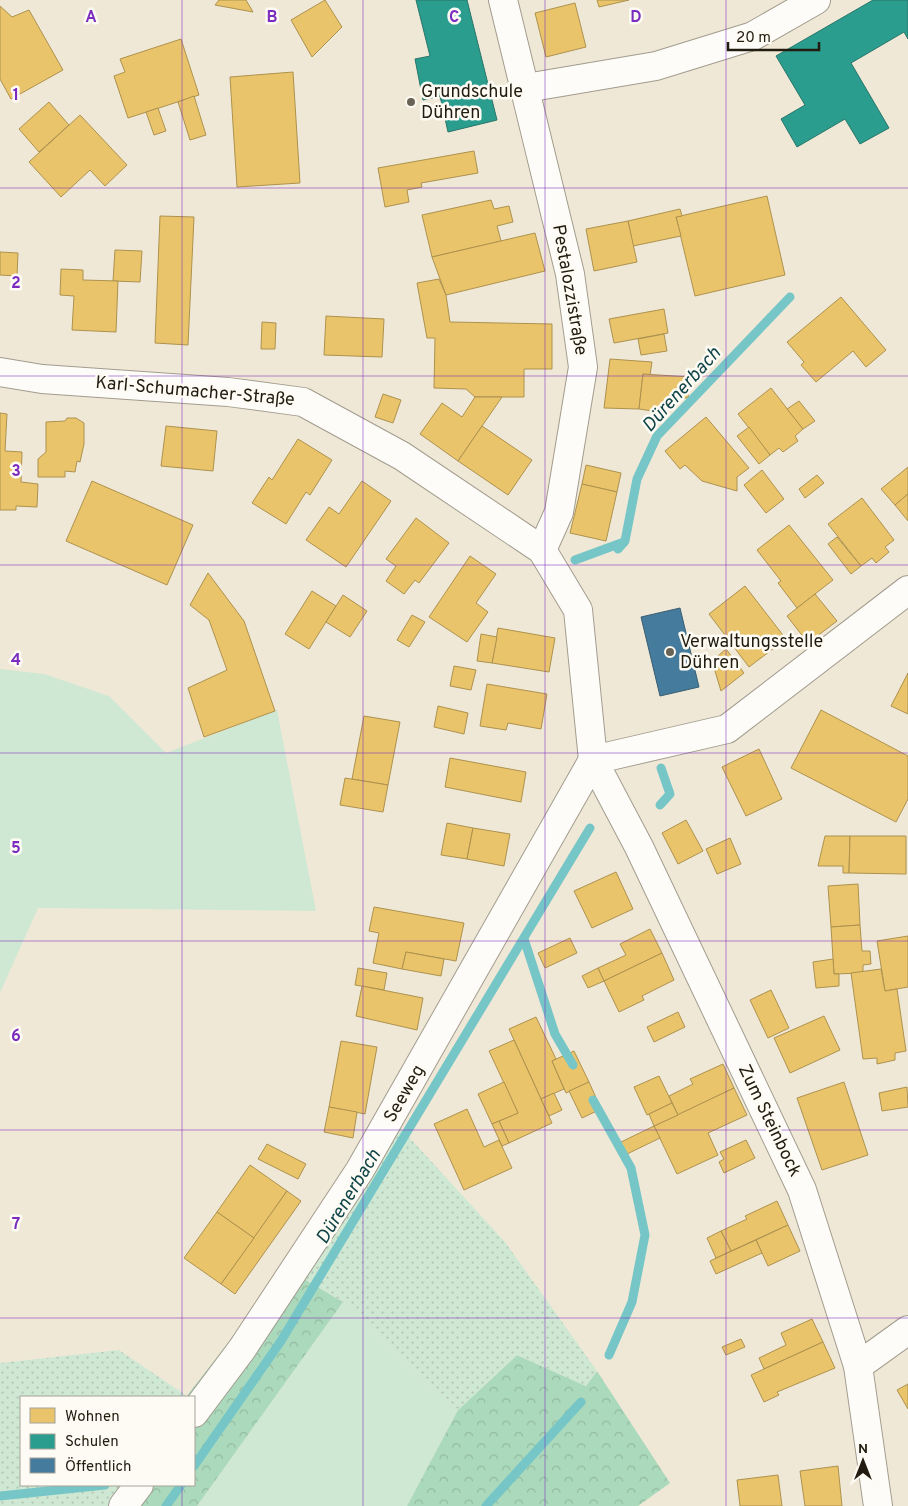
<svg xmlns="http://www.w3.org/2000/svg" width="908" height="1506" font-family="Overpass,sans-serif">
  <style>
    .grass { fill: #cfe8d3 }
    .forest { fill: url(#forest-crowns) }
    .park { fill: url(#park-dots) }
    .homes { fill: #e9c46a; stroke: #ad924f }
    .schools { fill: #2a9d8f; stroke: #277669 }
    .public { fill: #457b9d; stroke: #3a5e72 }
    .lines { fill: none; stroke-linecap: round; stroke-linejoin: round }
    .stream { stroke: #76c6c7; stroke-width: 9 }
    .minor-casing { stroke: #a29c8e; stroke-width: 30 }
    .minor { stroke: #fdfcf9; stroke-width: 28 }
    .grid { fill: none; stroke: #7b2cbf; stroke-width: 1; stroke-opacity: 0.55 }
    .poi-dot { fill: #696355; stroke: #fdfbf4; stroke-width: 2 }
    .labels { text-anchor: middle; dominant-baseline: central; stroke-width: 5; stroke-linejoin: round; paint-order: stroke }
    .poi-label { font-size: 18px; fill: #211c0f; stroke: #fdfbf4; text-anchor: start }
    .street-label { font-size: 18px; fill: #211c0f; stroke: #fdfbf4 }
    .water-label { font-size: 19px; font-style: italic; fill: #104549; stroke: #fdfbf4 }
    .grid-label { font-size: 16px; text-anchor: middle; font-weight: bold; fill: #7b2cbf; stroke: #fdfbf4; stroke-width: 5; stroke-linejoin: round; paint-order: stroke }
  </style>
  <defs>
    <pattern id="forest-crowns" width="20" height="18" patternUnits="userSpaceOnUse" patternTransform="scale(1.25)"><rect width="20" height="18" fill="#abd9bc"/><path d="M2 6a3 3 0 1 1 6 0M12 15a3 3 0 1 1 6 0" fill="none" stroke="#93baa0"/></pattern>
    <pattern id="park-dots" width="8" height="8" patternUnits="userSpaceOnUse" patternTransform="scale(1.25)"><rect width="8" height="8" fill="#cfe8d3"/><path d="M2 2h.1M6 6h.1" fill="none" stroke="#b1c6b4" stroke-width="1.8" stroke-linecap="round"/></pattern>
  </defs>
  <rect width="100%" height="100%" fill="#f0e8d6"/>
  <g class="grass">
    <path d="M 0,669 L 44,674 L 109,696 L 166,753 L 277,710 L 316,911 L 38,908 L 0,993 Z"/>
    <path d="M 343,1302 L 458,1410 L 407,1506 L 197,1506 Z"/>
  </g>
  <g class="forest">
    <path d="M 286,1268 L 343,1302 L 197,1506 L 108,1506 L 124,1485 L 194,1485 L 194,1397 L 186,1397 Z"/>
    <path d="M 517,1355 L 586,1386 L 597,1371 L 670,1483 L 638,1506 L 407,1506 L 458,1410 Z"/>
  </g>
  <g class="park">
    <path d="M 397,1124 L 505,1242 L 597,1371 L 586,1386 L 517,1355 L 458,1410 L 343,1302 L 286,1268 Z"/>
    <path d="M 119,1350 L 187,1396 L 21,1397 L 21,1485 L 124,1485 L 108,1506 L 0,1506 L 0,1363 Z"/>
  </g>
  <g class="homes">
    <path d="M 219,0 L 246,0 L 253,12 L 215,5 Z"/>
    <path d="M 325,0 L 342,27 L 312,57 L 291,20 Z"/>
    <path d="M 597,0 L 629,0 L 599,7 Z"/>
    <path d="M 575,3 L 586,47 L 546,57 L 535,13 Z"/>
    <path d="M 0,6 L 12,17 L 29,10 L 63,70 L 11,99 L 0,79 Z"/>
    <path d="M 181,39 L 199,95 L 128,118 L 114,76 L 125,72 L 120,59 Z"/>
    <path d="M 293,72 L 300,183 L 237,187 L 230,77 Z"/>
    <path d="M 194,96 L 206,135 L 190,140 L 178,102 Z"/>
    <path d="M 49,102 L 69,125 L 39,152 L 19,129 Z"/>
    <path d="M 158,108 L 166,131 L 154,135 L 146,112 Z"/>
    <path d="M 80,115 L 127,165 L 105,186 L 90,170 L 61,197 L 29,162 Z"/>
    <path d="M 474,151 L 478,173 L 421,183 L 422,187 L 407,190 L 409,202 L 385,207 L 378,168 Z"/>
    <path d="M 767,196 L 785,275 L 695,296 L 676,217 Z"/>
    <path d="M 491,200 L 494,209 L 509,206 L 513,222 L 497,226 L 501,241 L 432,257 L 422,215 Z"/>
    <path d="M 680,209 L 682,216 L 676,217 L 681,236 L 633,246 L 628,221 Z"/>
    <path d="M 160,216 L 194,217 L 188,345 L 155,343 Z"/>
    <path d="M 628,221 L 637,262 L 594,271 L 586,229 Z"/>
    <path d="M 535,233 L 545,271 L 446,295 L 432,257 Z"/>
    <path d="M 115,250 L 142,251 L 140,282 L 113,281 Z"/>
    <path d="M 0,252 L 18,253 L 17,276 L 0,275 Z"/>
    <path d="M 61,269 L 83,270 L 83,280 L 118,281 L 116,332 L 72,330 L 74,296 L 60,295 Z"/>
    <path d="M 439,279 L 446,295 L 450,322 L 552,324 L 552,369 L 524,369 L 524,397 L 475,397 L 466,389 L 434,388 L 435,338 L 427,338 L 417,283 Z"/>
    <path d="M 841,297 L 886,350 L 866,367 L 853,351 L 816,382 L 801,365 L 804,362 L 787,342 Z"/>
    <path d="M 664,309 L 668,333 L 614,343 L 609,319 Z"/>
    <path d="M 326,316 L 384,319 L 382,357 L 324,355 Z"/>
    <path d="M 262,322 L 276,323 L 275,349 L 261,349 Z"/>
    <path d="M 664,334 L 667,351 L 641,355 L 638,339 Z"/>
    <path d="M 610,359 L 652,362 L 650,375 L 643,374 L 639,409 L 604,408 Z"/>
    <path d="M 643,374 L 690,377 L 688,398 L 670,398 L 666,413 L 639,409 Z"/>
    <path d="M 771,388 L 803,429 L 795,436 L 798,441 L 783,452 L 779,448 L 770,455 L 738,414 Z"/>
    <path d="M 383,394 L 401,400 L 393,423 L 375,417 Z"/>
    <path d="M 475,397 L 502,397 L 458,461 L 420,434 L 442,403 L 462,417 Z"/>
    <path d="M 799,401 L 815,421 L 803,429 L 787,409 Z"/>
    <path d="M 0,413 L 7,414 L 5,451 L 22,452 L 21,482 L 38,484 L 37,507 L 16,506 L 16,510 L 0,510 Z"/>
    <path d="M 706,417 L 749,468 L 737,477 L 737,491 L 702,481 L 685,465 L 680,469 L 665,451 Z"/>
    <path d="M 67,418 L 76,418 L 84,423 L 84,444 L 80,462 L 77,461 L 75,472 L 65,471 L 65,477 L 38,477 L 38,459 L 46,452 L 46,422 L 65,421 Z"/>
    <path d="M 166,426 L 217,431 L 213,471 L 161,466 Z"/>
    <path d="M 482,426 L 532,460 L 508,495 L 458,461 Z"/>
    <path d="M 749,427 L 770,455 L 759,464 L 737,436 Z"/>
    <path d="M 298,439 L 332,460 L 310,495 L 306,492 L 286,524 L 252,503 L 269,477 L 272,480 Z"/>
    <path d="M 586,465 L 621,473 L 617,492 L 582,484 Z"/>
    <path d="M 908,467 L 908,494 L 895,505 L 881,489 Z"/>
    <path d="M 762,470 L 784,499 L 766,513 L 744,485 Z"/>
    <path d="M 817,475 L 824,483 L 805,498 L 799,489 Z"/>
    <path d="M 92,481 L 193,525 L 167,585 L 66,541 Z"/>
    <path d="M 362,481 L 391,501 L 346,567 L 306,540 L 329,507 L 339,514 Z"/>
    <path d="M 582,484 L 617,492 L 606,541 L 570,533 Z"/>
    <path d="M 908,494 L 908,521 L 895,505 Z"/>
    <path d="M 862,498 L 894,540 L 885,547 L 889,552 L 876,563 L 872,558 L 861,566 L 828,524 Z"/>
    <path d="M 416,518 L 449,543 L 419,583 L 415,580 L 404,594 L 386,581 L 396,566 L 386,559 Z"/>
    <path d="M 789,525 L 833,580 L 797,608 L 778,583 L 781,581 L 757,550 Z"/>
    <path d="M 837,537 L 861,566 L 851,574 L 828,544 Z"/>
    <path d="M 470,556 L 496,574 L 476,603 L 488,612 L 467,642 L 429,617 Z"/>
    <path d="M 208,573 L 244,621 L 275,711 L 204,737 L 188,688 L 227,670 L 209,620 L 190,605 Z"/>
    <path d="M 745,586 L 786,639 L 749,667 L 709,614 Z"/>
    <path d="M 312,591 L 336,606 L 309,649 L 285,634 Z"/>
    <path d="M 815,594 L 837,621 L 808,643 L 787,616 Z"/>
    <path d="M 343,595 L 367,611 L 350,637 L 326,622 Z"/>
    <path d="M 412,615 L 425,622 L 409,647 L 397,640 Z"/>
    <path d="M 498,628 L 555,638 L 549,672 L 492,663 Z"/>
    <path d="M 481,634 L 497,637 L 492,663 L 477,661 Z"/>
    <path d="M 726,649 L 744,673 L 721,691 L 712,661 Z"/>
    <path d="M 454,666 L 476,670 L 471,690 L 450,686 Z"/>
    <path d="M 908,673 L 908,714 L 891,706 Z"/>
    <path d="M 487,684 L 547,694 L 541,729 L 508,723 L 506,730 L 480,726 Z"/>
    <path d="M 438,706 L 468,713 L 464,734 L 434,727 Z"/>
    <path d="M 821,710 L 908,756 L 908,799 L 896,822 L 791,768 Z"/>
    <path d="M 364,716 L 400,722 L 388,785 L 352,779 Z"/>
    <path d="M 759,749 L 782,799 L 746,816 L 722,767 Z"/>
    <path d="M 450,758 L 526,772 L 521,802 L 445,787 Z"/>
    <path d="M 345,778 L 388,785 L 383,812 L 340,805 Z"/>
    <path d="M 686,820 L 703,851 L 678,864 L 662,833 Z"/>
    <path d="M 447,823 L 473,828 L 467,859 L 441,855 Z"/>
    <path d="M 473,828 L 510,834 L 504,866 L 467,859 Z"/>
    <path d="M 825,836 L 850,836 L 849,873 L 843,873 L 843,866 L 818,866 Z"/>
    <path d="M 850,836 L 906,836 L 906,874 L 849,873 Z"/>
    <path d="M 730,838 L 741,864 L 717,874 L 706,849 Z"/>
    <path d="M 616,872 L 633,909 L 592,928 L 574,891 Z"/>
    <path d="M 858,884 L 860,925 L 831,927 L 828,886 Z"/>
    <path d="M 374,907 L 464,923 L 456,961 L 406,952 L 402,969 L 373,963 L 379,933 L 369,931 Z"/>
    <path d="M 860,925 L 862,951 L 870,951 L 871,964 L 863,965 L 863,973 L 834,974 L 831,927 Z"/>
    <path d="M 650,929 L 662,953 L 604,981 L 598,968 L 626,955 L 620,944 Z"/>
    <path d="M 908,936 L 908,987 L 885,991 L 877,941 Z"/>
    <path d="M 570,938 L 577,953 L 545,968 L 538,953 Z"/>
    <path d="M 406,952 L 444,959 L 441,976 L 402,969 Z"/>
    <path d="M 662,953 L 674,980 L 642,996 L 644,1000 L 619,1012 L 604,981 Z"/>
    <path d="M 833,959 L 834,974 L 839,974 L 839,986 L 816,988 L 813,962 Z"/>
    <path d="M 358,968 L 387,973 L 384,990 L 355,985 Z"/>
    <path d="M 598,968 L 604,981 L 588,988 L 582,976 Z"/>
    <path d="M 881,969 L 885,991 L 897,989 L 906,1051 L 895,1053 L 895,1060 L 877,1064 L 877,1058 L 863,1059 L 851,973 Z"/>
    <path d="M 362,986 L 423,998 L 417,1030 L 356,1016 Z"/>
    <path d="M 771,990 L 789,1028 L 768,1038 L 750,1000 Z"/>
    <path d="M 678,1012 L 685,1027 L 654,1042 L 647,1027 Z"/>
    <path d="M 824,1016 L 840,1050 L 790,1073 L 774,1038 Z"/>
    <path d="M 536,1017 L 556,1059 L 552,1061 L 564,1089 L 541,1099 L 509,1029 Z"/>
    <path d="M 514,1040 L 552,1123 L 509,1143 L 499,1121 L 518,1113 L 489,1051 Z"/>
    <path d="M 341,1041 L 377,1047 L 365,1114 L 329,1107 Z"/>
    <path d="M 574,1051 L 589,1082 L 566,1093 L 552,1061 Z"/>
    <path d="M 723,1064 L 734,1088 L 678,1115 L 669,1096 L 693,1084 L 690,1079 Z"/>
    <path d="M 659,1076 L 672,1103 L 647,1115 L 634,1087 Z"/>
    <path d="M 504,1082 L 518,1113 L 492,1124 L 478,1094 Z"/>
    <path d="M 589,1082 L 601,1109 L 582,1118 L 569,1091 Z"/>
    <path d="M 844,1082 L 868,1155 L 822,1170 L 797,1098 Z"/>
    <path d="M 907,1087 L 908,1107 L 882,1111 L 879,1093 Z"/>
    <path d="M 734,1088 L 747,1115 L 708,1133 L 718,1155 L 677,1174 L 654,1126 Z"/>
    <path d="M 554,1093 L 562,1110 L 549,1116 L 541,1099 Z"/>
    <path d="M 672,1103 L 678,1115 L 654,1126 L 649,1114 Z"/>
    <path d="M 329,1107 L 357,1112 L 353,1138 L 324,1132 Z"/>
    <path d="M 467,1109 L 484,1147 L 499,1140 L 512,1168 L 464,1190 L 434,1124 Z"/>
    <path d="M 499,1121 L 509,1143 L 502,1146 L 492,1124 Z"/>
    <path d="M 654,1126 L 660,1138 L 625,1155 L 619,1143 Z"/>
    <path d="M 746,1140 L 755,1158 L 724,1173 L 719,1162 L 724,1159 L 720,1152 Z"/>
    <path d="M 267,1144 L 306,1164 L 298,1179 L 258,1159 Z"/>
    <path d="M 250,1165 L 287,1191 L 254,1238 L 217,1212 Z"/>
    <path d="M 287,1191 L 301,1201 L 235,1294 L 221,1284 Z"/>
    <path d="M 777,1201 L 788,1225 L 731,1251 L 721,1231 L 747,1219 L 745,1216 Z"/>
    <path d="M 217,1212 L 254,1238 L 221,1284 L 184,1258 Z"/>
    <path d="M 788,1225 L 800,1251 L 768,1266 L 756,1240 Z"/>
    <path d="M 721,1231 L 731,1251 L 716,1258 L 707,1238 Z"/>
    <path d="M 756,1240 L 762,1253 L 716,1274 L 710,1261 Z"/>
    <path d="M 812,1319 L 823,1342 L 764,1369 L 759,1358 L 786,1345 L 781,1333 Z"/>
    <path d="M 741,1339 L 745,1347 L 726,1355 L 722,1347 Z"/>
    <path d="M 823,1342 L 835,1368 L 777,1392 L 779,1395 L 764,1402 L 751,1375 Z"/>
    <path d="M 908,1384 L 908,1409 L 897,1390 Z"/>
    <path d="M 838,1466 L 842,1506 L 805,1506 L 800,1471 Z"/>
    <path d="M 778,1475 L 782,1506 L 740,1506 L 737,1480 Z"/>
  </g>
  <g class="schools">
    <path d="M 416,0 L 467,0 L 497,120 L 448,132 L 440,96 L 423,100 L 415,59 L 430,56 Z"/>
    <path d="M 873,0 L 908,0 L 908,39 L 904,32 L 851,63 L 889,128 L 860,144 L 845,119 L 797,147 L 781,119 L 805,105 L 776,56 Z"/>
  </g>
  <path class="public" d="M 680,608 L 699,687 L 660,696 L 641,617 Z"/>
  <g class="lines">
    <g class="stream">
      <path d="M 618,549 L 625,541 L 637,479 L 657,436 L 790,297"/>
      <path d="M 575,560 L 624,542"/>
      <path d="M 660,805 L 670,794 L 661,768"/>
      <path d="M 524,939 L 555,1034 L 573,1065"/>
      <path d="M 593,1100 L 631,1168 L 645,1235 L 632,1302 L 609,1355"/>
      <path d="M 194,1466 L 281,1341 L 590,828"/>
      <path d="M 0,1496 L 105,1485"/>
      <path d="M 166,1506 L 181,1485"/>
      <path d="M 486,1506 L 581,1402"/>
    </g>
    <defs>
      <g id="minor">
        <path d="M 503,0 L 570,274 L 583,367 L 559,512 L 542,550"/>
        <path d="M 526,88 L 656,66 L 753,36 L 816,0"/>
        <path d="M 0,372 L 42,379 L 228,392 L 303,402 L 402,456 L 542,550 L 578,610 L 593,760 L 639,847 L 802,1190 L 858,1366 L 878,1506"/>
        <path d="M 593,760 L 727,729 L 908,590"/>
        <path d="M 858,1366 L 908,1330"/>
        <path d="M 194,1413 L 242,1349 L 360,1170 L 593,760"/>
        <path d="M 123,1506 L 139,1485"/>
      </g>
    </defs>
    <use href="#minor" class="minor-casing"/>
    <use href="#minor" class="minor"/>
  </g>
  <path class="grid" d="M 182,0 L 182,1397M 363,0 L 363,1506M 545,0 L 545,1506M 726,0 L 726,1506M 0,188 L 908,188M 0,376 L 908,376M 0,565 L 908,565M 0,753 L 908,753M 0,941 L 908,941M 0,1130 L 908,1130M 0,1318 L 908,1318M 182,1485 L 182,1506"/>
  <g class="poi-dot">
    <circle cx="411" cy="102" r="5"/>
    <circle cx="670" cy="652" r="5"/>
  </g>
  <g class="labels">
    <g class="poi-label">
      <text x="421" y="92">Grundschule<tspan x="421" dy="21">Dühren</tspan></text>
      <text x="680" y="642">Verwaltungsstelle<tspan x="680" dy="21">Dühren</tspan></text>
    </g>
    <g class="street-label">
      <text transform="translate(569 290) rotate(80)">Pestalozzistraße</text>
      <text transform="translate(195 392) rotate(5)">Karl-Schumacher-Straße</text>
      <text transform="translate(405 1094) rotate(-60)">Seeweg</text>
      <text transform="translate(769 1121) rotate(64)">Zum Steinbock</text>
    </g>
    <g class="water-label">
      <text transform="translate(682 390) rotate(-48)">Dürenerbach</text>
      <text transform="translate(349 1197) rotate(-59)">Dürenerbach</text>
    </g>
  </g>
  <g class="grid-label">
    <text x="91" y="22">A</text>
    <text x="272" y="22">B</text>
    <text x="454" y="22">C</text>
    <text x="636" y="22">D</text>
    <text x="16" y="100">1</text>
    <text x="16" y="288">2</text>
    <text x="16" y="476">3</text>
    <text x="16" y="665">4</text>
    <text x="16" y="853">5</text>
    <text x="16" y="1041">6</text>
    <text x="16" y="1229">7</text>
  </g>
  <rect x="20" y="1396" width="175" height="90" fill="#fdfbf4" stroke="#a5a298"/>
  <rect x="30" y="1408" width="25" height="15" fill="#e9c46a" stroke="#a5a298"/>
  <text x="65" y="1421" font-size="15" fill="#211c0f">Wohnen</text>
  <rect x="30" y="1434" width="25" height="15" fill="#2a9d8f" stroke="#a5a298"/>
  <text x="65" y="1446" font-size="15" fill="#211c0f">Schulen</text>
  <rect x="30" y="1458" width="25" height="15" fill="#457b9d" stroke="#a5a298"/>
  <text x="65" y="1471" font-size="15" fill="#211c0f">Öffentlich</text>
  <g transform="translate(863 1461)" stroke="#fdfbf4" stroke-width="4" paint-order="stroke">
  <path d="M0-4L9 19L0 12L-9 19Z" fill="#211c0f"/>
  <text y="-8" font-size="14" font-weight="bold" text-anchor="middle" fill="#211c0f">N</text>
  </g>
  <path d="M728 42v8h91v-8" fill="none" stroke="#211c0f" stroke-width="2.5"/>
  <text x="736" y="42" font-size="15" fill="#211c0f" stroke="#fdfbf4" stroke-width="4" paint-order="stroke">20 m</text>
</svg>
